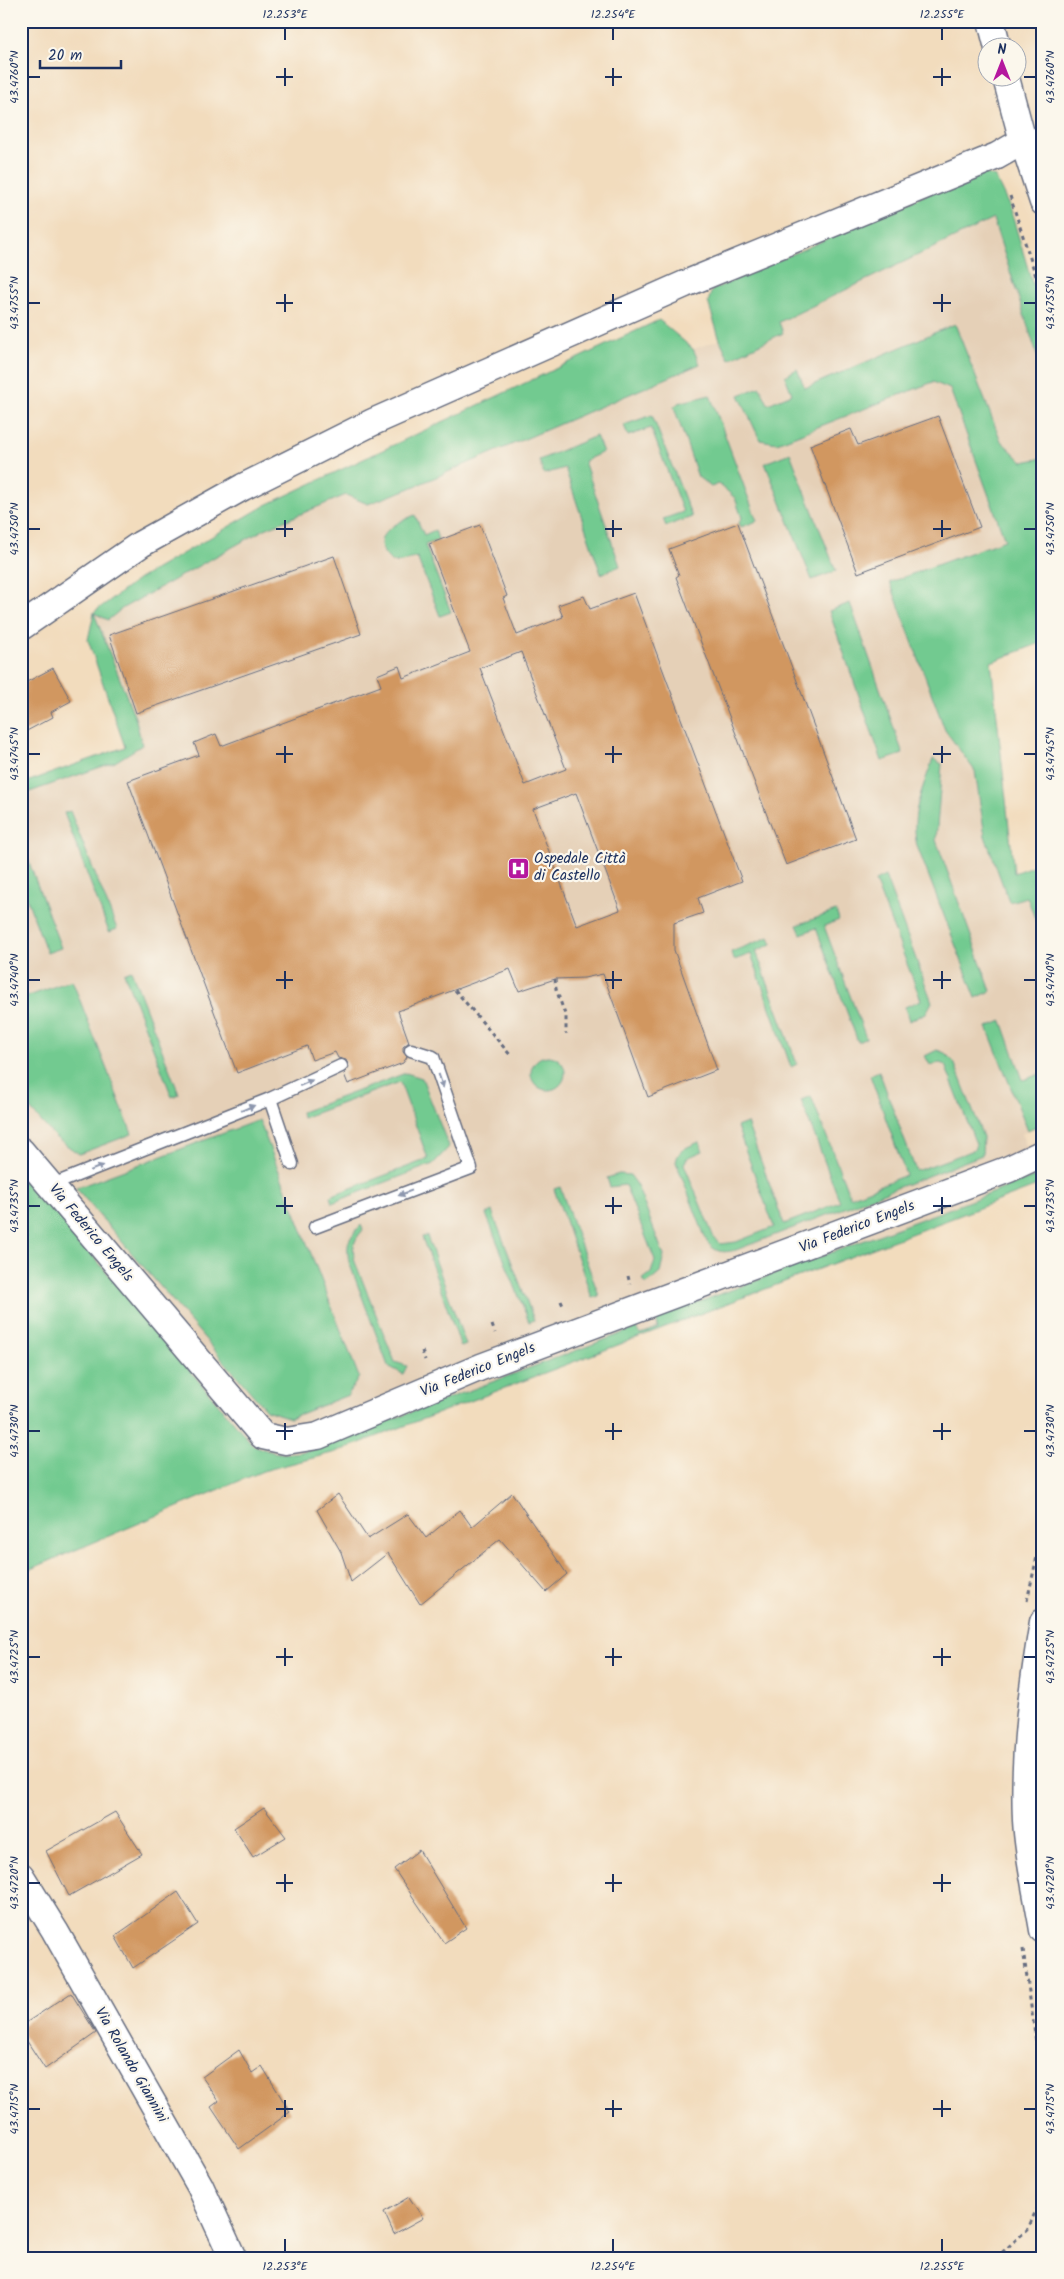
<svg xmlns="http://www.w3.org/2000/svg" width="1064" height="2279" font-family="Kalam,sans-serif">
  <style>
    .built { fill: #e5d0b7 }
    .green { fill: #72ca90; stroke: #467c77 }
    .building { fill: #d19760; fill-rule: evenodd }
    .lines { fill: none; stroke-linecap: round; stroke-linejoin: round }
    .lane-casing { stroke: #666c7f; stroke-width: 15 }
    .street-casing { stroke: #666c7f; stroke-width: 29 }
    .path { stroke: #666c7f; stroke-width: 3; stroke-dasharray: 4 4; stroke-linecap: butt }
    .lane { stroke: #fff; stroke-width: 12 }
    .street { stroke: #fff; stroke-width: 26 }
    .oneway { fill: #8d97ae }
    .ticks { fill: none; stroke: #1b2f5e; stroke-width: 2 }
    .labels { text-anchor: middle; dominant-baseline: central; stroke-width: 4.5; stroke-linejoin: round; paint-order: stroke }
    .poi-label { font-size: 15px; fill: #1b2f5e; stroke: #fbf7ec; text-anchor: start }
    .street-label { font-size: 15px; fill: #1b2f5e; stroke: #fbf7ec }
    .neatline { fill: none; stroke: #1b2f5e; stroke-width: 2 }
    .ticks-label { font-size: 12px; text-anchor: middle; fill: #1b2f5e }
  </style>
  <rect width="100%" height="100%" fill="#fbf7ec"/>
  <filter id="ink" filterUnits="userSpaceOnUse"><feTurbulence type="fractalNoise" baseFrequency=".02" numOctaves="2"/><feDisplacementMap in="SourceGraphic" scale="10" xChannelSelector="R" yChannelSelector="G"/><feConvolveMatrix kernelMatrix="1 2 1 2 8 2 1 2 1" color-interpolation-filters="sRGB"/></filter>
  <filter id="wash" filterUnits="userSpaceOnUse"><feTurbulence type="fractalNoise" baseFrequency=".0096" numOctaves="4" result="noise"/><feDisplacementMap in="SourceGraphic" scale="20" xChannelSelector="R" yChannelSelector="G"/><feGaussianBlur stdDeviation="1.12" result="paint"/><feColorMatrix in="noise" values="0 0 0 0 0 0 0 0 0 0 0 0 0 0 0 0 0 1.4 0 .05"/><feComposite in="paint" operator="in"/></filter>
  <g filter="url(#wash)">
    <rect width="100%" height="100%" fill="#f2dcbd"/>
    <path class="built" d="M 995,177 L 1010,208 L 1043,319 L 1043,642 L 991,662 L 1014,873 L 1043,862 L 1043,1124 L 1022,1134 L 1037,1176 L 1037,1186 L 336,1452 L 263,1471 L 21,1573 L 21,784 L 125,747 L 88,640 L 94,612 L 139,579 L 266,505 L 659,320 L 693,349 L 719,340 L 708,302 L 712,290 Z"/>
    <g class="green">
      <path d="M 979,171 L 995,177 L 1010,208 L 1043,319 L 1043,373 L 993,219 L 779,322 L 783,333 L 729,359 L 720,340 L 708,302 L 712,290 Z"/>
      <path d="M 659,320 L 693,349 L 700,364 L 408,489 L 368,504 L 346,495 L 265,529 L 123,608 L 108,620 L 94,613 L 136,720 L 142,745 L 115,762 L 21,795 L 21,784 L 125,747 L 88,640 L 94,612 L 139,579 L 266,505 Z"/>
      <path d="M 955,324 L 1001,441 L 1023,462 L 1043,458 L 1043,642 L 991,662 L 1014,873 L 1043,862 L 1043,940 L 1027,897 L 1009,902 L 985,836 L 975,771 L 945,730 L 890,582 L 1005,540 L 950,389 L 933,382 L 777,443 L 760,440 L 739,395 L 760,387 L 768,404 L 792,394 L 785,376 L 797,369 L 805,388 Z"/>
      <path d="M 710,395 L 757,521 L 741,527 L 739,523 L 742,518 L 735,498 L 719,484 L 711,487 L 698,477 L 674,407 L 678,403 Z"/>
      <path d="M 652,415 L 692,517 L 666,526 L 663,519 L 683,512 L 651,428 L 628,436 L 624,425 Z"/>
      <path d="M 596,436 L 603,452 L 584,461 L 620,566 L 601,574 L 565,468 L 544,474 L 539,460 Z"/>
      <path d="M 790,453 L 836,571 L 812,580 L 765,463 Z"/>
      <path d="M 415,515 L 424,535 L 435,530 L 438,540 L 425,545 L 451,612 L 440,616 L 417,557 L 402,562 L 392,562 C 365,537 394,524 415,515 Z"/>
      <path d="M 850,603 L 903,754 L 882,761 L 829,611 Z"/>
      <path d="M 933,759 L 942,764 L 936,840 L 991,991 L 976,998 L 917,846 C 910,813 922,791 933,759 Z"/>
      <path d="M 70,811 L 117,929 L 109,932 L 64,813 Z"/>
      <path d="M 21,841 L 61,948 L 47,953 L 21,883 Z"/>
      <path d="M 885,876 L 932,1002 L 926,1013 L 909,1021 L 905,1007 L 921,1000 L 875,881 Z"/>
      <path d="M 836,911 L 839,920 L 824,926 L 866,1038 L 858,1042 L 816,928 L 801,934 L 797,925 Z"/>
      <path d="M 769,937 L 772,944 L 756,951 L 797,1064 L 791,1067 L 751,954 L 734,960 L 731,952 Z"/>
      <path d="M 131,970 L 179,1094 L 172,1097 L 124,973 Z"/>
      <path d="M 72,980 L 132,1134 L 79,1154 L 55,1137 L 21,1099 L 21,999 Z"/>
      <path d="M 1002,1021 L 1023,1080 L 1043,1073 L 1043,1124 L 1028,1131 L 987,1027 Z"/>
      <path d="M 937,1050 L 945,1053 L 954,1062 L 983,1137 L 982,1155 L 736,1250 C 723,1253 716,1253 707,1242 L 676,1162 C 678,1149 688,1147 699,1142 L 703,1151 L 687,1158 L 684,1164 L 714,1238 L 721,1244 L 736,1242 L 774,1227 L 737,1127 L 747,1123 L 784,1224 L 840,1202 L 801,1100 L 811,1096 L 850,1197 L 906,1175 L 870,1075 L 879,1071 L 916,1171 L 974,1150 L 976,1144 L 945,1065 L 940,1063 L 930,1065 L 925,1056 Z"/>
      <circle cx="548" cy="1073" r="17"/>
      <path d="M 406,1073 L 422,1078 L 449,1147 L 433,1164 L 332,1203 L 330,1196 L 428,1159 L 400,1082 L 302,1118 L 301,1112 Z"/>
      <path d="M 259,1120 L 359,1377 L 348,1395 L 290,1418 L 266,1410 L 76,1188 Z"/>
      <path d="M 21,1171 L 253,1445 C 276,1455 286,1455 311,1450 L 636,1328 L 641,1334 L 658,1328 L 656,1318 L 1037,1176 L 1037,1186 L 336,1452 L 263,1471 L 21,1573 Z"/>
      <path d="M 619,1174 L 630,1175 L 636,1183 L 664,1256 L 660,1273 L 647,1284 L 642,1280 L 651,1273 L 655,1260 L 625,1185 L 610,1187 L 607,1178 Z"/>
      <path d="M 560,1187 L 599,1296 L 592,1298 L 554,1189 Z"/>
      <path d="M 492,1211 L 534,1320 L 529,1322 L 486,1214 Z"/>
      <path d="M 361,1225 L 363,1230 C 353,1241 352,1247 355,1262 L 395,1362 L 407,1366 L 403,1374 L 388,1366 L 349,1262 C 346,1243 348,1239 361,1225 Z"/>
      <path d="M 427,1236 L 466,1345 L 461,1347 L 422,1237 Z"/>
    </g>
    <g id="blocks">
      <g class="building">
        <path d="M 938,416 L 980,527 L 858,573 L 810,445 L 851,429 L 858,445 Z"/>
        <path d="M 738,523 L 856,839 L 786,865 L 676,577 L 679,575 L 669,549 Z"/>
        <path d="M 480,525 L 507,596 L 503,598 L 517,635 L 563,617 L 558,605 L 584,596 L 590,609 L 634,593 L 742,881 L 698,898 L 703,913 L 674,923 L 674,950 L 717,1070 L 648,1097 L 603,974 L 584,978 L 555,979 L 519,991 L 510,969 L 398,1011 L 409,1042 L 403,1047 L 403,1052 L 407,1057 L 403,1063 L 348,1084 L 344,1074 L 349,1067 L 346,1060 L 338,1058 L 335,1052 L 312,1060 L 307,1046 L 237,1073 L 128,781 L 199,755 L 194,743 L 216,734 L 221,746 L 381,686 L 377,675 L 399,666 L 403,678 L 470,652 L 429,544 ZM 521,652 L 566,769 L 525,785 L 480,668 ZM 576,793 L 620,910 L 577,926 L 533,809 Z"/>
        <path d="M 334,556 L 361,634 L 136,713 L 109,635 Z"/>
        <path d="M 53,668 L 71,701 L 51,712 L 53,717 L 21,734 L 21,685 Z"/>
        <path d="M 512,1493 L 567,1574 L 546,1592 L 500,1539 L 420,1604 L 388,1553 L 351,1582 L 341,1552 L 317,1510 L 338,1494 L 368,1539 L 408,1514 L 426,1538 L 460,1510 L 472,1527 Z"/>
        <path d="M 264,1808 L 286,1837 L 253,1857 L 234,1828 Z"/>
        <path d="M 115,1812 L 142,1854 L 69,1896 L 46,1851 Z"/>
        <path d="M 419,1850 L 466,1928 L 444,1943 L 394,1869 Z"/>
        <path d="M 178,1892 L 198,1924 L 133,1968 L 115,1936 Z"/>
        <path d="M 71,1993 L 96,2033 L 45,2069 L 21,2032 L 21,2026 Z"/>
        <path d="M 239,2050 L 252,2073 L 262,2066 L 290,2112 L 239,2149 L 211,2107 L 219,2101 L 202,2077 Z"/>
        <path d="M 409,2197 L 423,2218 L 394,2234 L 384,2212 Z"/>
      </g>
    </g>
  </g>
  <g filter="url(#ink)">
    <use href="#blocks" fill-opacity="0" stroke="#666c7f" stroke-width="1"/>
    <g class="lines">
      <defs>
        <g id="lane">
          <path d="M 1023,141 L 1043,130"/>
          <path d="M 270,1099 L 292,1164"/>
          <path d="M 52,1185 L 270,1099 L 341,1066"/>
          <path d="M 315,1227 L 471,1168 L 433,1057 L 411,1050"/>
        </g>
        <g id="street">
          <path d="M 991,21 L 998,48"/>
          <path d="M 1006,78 L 1023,141 L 1043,202"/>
          <path d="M 21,627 L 141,544 L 243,487 L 373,422 L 685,284 L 997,156 L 1023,141"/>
          <path d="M 21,1151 L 263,1436 L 286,1441 L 318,1436 L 481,1367 L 1009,1169 L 1043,1153"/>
          <path d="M 1043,1622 C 1032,1688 1023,1753 1026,1820 C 1028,1857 1037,1894 1043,1930"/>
          <path d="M 21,1876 L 55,1931 L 200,2186 L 233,2258"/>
        </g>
      </defs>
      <use href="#lane" class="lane-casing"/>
      <use href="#street" class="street-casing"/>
      <g class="path">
        <path d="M 1010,196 L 1043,298"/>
        <path d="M 555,979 L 556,989 L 566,1017 L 566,1034"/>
        <path d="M 455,990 L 512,1057"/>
        <path d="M 628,1276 L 630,1284"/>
        <path d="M 561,1301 L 564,1308"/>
        <path d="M 492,1325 L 495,1333"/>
        <path d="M 422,1351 L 425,1360"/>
        <path d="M 1027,1601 L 1043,1530"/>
        <path d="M 1023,1949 L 1043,2092"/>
        <path d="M 996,2258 L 1028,2229 L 1043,2194"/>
      </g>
      <use href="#lane" class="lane"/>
      <use href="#street" class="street"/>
    </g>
    <defs><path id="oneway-solid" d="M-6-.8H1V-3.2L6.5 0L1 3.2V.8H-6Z" transform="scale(1.25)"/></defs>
    <g class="oneway">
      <use href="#oneway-solid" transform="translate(441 1081) rotate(71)"/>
      <use href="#oneway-solid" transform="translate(306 1083) rotate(-25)"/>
      <use href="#oneway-solid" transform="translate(248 1108) rotate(-22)"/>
      <use href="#oneway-solid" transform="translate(97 1168) rotate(-22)"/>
      <use href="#oneway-solid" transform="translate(405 1193) rotate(159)"/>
    </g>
  </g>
  <path class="ticks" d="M 285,28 L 285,40M 613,28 L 613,40M 942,28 L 942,40M 285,68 L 285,86M 613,68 L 613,86M 942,68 L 942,86M 28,77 L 40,77M 276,77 L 293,77M 605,77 L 622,77M 933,77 L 951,77M 1024,77 L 1036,77M 285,294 L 285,312M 613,294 L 613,312M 942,294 L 942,312M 28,303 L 40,303M 276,303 L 293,303M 605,303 L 622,303M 933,303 L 951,303M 1024,303 L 1036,303M 285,520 L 285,537M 613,520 L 613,537M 942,520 L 942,537M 28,529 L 40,529M 276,529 L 293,529M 605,529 L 622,529M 933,529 L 951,529M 1024,529 L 1036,529M 285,746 L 285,763M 613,746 L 613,763M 942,746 L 942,763M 28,754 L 40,754M 276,754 L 293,754M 605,754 L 622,754M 933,754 L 951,754M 1024,754 L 1036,754M 285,971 L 285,989M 613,971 L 613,989M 942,971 L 942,989M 28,980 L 40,980M 276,980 L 293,980M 605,980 L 622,980M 933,980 L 951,980M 1024,980 L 1036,980M 285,1197 L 285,1214M 613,1197 L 613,1214M 942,1197 L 942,1214M 28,1206 L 40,1206M 276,1206 L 293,1206M 605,1206 L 622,1206M 933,1206 L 951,1206M 1024,1206 L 1036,1206M 285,1423 L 285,1440M 613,1423 L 613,1440M 942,1423 L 942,1440M 28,1431 L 40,1431M 276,1431 L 293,1431M 605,1431 L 622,1431M 933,1431 L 951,1431M 1024,1431 L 1036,1431M 285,1648 L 285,1666M 613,1648 L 613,1666M 942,1648 L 942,1666M 28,1657 L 40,1657M 276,1657 L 293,1657M 605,1657 L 622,1657M 933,1657 L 951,1657M 1024,1657 L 1036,1657M 285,1874 L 285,1892M 613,1874 L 613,1892M 942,1874 L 942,1892M 28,1883 L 40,1883M 276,1883 L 293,1883M 605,1883 L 622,1883M 933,1883 L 951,1883M 1024,1883 L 1036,1883M 285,2100 L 285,2117M 613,2100 L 613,2117M 942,2100 L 942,2117M 28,2109 L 40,2109M 276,2109 L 293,2109M 605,2109 L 622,2109M 933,2109 L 951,2109M 1024,2109 L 1036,2109M 285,2239 L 285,2252M 613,2239 L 613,2252M 942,2239 L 942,2252"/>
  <defs>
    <symbol id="hospital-square" viewBox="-11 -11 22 22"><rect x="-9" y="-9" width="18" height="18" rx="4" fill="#b5179e" stroke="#fbf7ec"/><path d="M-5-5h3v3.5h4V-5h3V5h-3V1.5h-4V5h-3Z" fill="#fff"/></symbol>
  </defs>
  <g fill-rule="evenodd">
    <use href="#hospital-square" x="506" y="856" width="25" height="25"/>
  </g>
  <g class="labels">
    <g class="poi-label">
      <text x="534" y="859">Ospedale Città<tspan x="534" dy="17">di Castello</tspan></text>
    </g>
    <g class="street-label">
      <text transform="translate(857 1227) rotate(-21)">Via Federico Engels</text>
      <text transform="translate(91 1233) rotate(50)">Via Federico Engels</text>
      <text transform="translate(478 1370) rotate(-22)">Via Federico Engels</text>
      <text transform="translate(131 2065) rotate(60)">Via Rolando Giannini</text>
    </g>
  </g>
  <rect width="1064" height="2279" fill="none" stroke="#fbf7ec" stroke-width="55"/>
  <g transform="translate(1002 62)"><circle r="24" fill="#fbf7ec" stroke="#a1a7b3"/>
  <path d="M0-4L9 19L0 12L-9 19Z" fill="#b5179e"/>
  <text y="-8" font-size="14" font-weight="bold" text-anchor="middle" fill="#1b2f5e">N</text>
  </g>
  <path d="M40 60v8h81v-8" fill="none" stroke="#1b2f5e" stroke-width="2.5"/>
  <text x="48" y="60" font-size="15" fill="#1b2f5e" stroke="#fbf7ec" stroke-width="4" paint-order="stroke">20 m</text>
  <rect x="28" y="28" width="1008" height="2224" class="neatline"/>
  <g class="ticks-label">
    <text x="285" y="18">12.253°E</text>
    <text x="613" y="18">12.254°E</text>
    <text x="942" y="18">12.255°E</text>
    <text transform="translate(14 77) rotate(-90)" y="4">43.4760°N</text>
    <text transform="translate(1050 77) rotate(-90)" y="4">43.4760°N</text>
    <text transform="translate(14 303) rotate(-90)" y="4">43.4755°N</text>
    <text transform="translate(1050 303) rotate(-90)" y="4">43.4755°N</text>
    <text transform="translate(14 529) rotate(-90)" y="4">43.4750°N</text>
    <text transform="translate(1050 529) rotate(-90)" y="4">43.4750°N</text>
    <text transform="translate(14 754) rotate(-90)" y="4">43.4745°N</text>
    <text transform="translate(1050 754) rotate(-90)" y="4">43.4745°N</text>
    <text transform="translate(14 980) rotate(-90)" y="4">43.4740°N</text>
    <text transform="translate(1050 980) rotate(-90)" y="4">43.4740°N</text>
    <text transform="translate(14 1206) rotate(-90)" y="4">43.4735°N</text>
    <text transform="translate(1050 1206) rotate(-90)" y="4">43.4735°N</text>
    <text transform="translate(14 1431) rotate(-90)" y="4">43.4730°N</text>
    <text transform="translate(1050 1431) rotate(-90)" y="4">43.4730°N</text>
    <text transform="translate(14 1657) rotate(-90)" y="4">43.4725°N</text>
    <text transform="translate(1050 1657) rotate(-90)" y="4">43.4725°N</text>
    <text transform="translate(14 1883) rotate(-90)" y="4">43.4720°N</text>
    <text transform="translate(1050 1883) rotate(-90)" y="4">43.4720°N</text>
    <text transform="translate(14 2109) rotate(-90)" y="4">43.4715°N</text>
    <text transform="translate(1050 2109) rotate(-90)" y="4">43.4715°N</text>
    <text x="285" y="2270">12.253°E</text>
    <text x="613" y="2270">12.254°E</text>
    <text x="942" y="2270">12.255°E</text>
  </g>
</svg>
